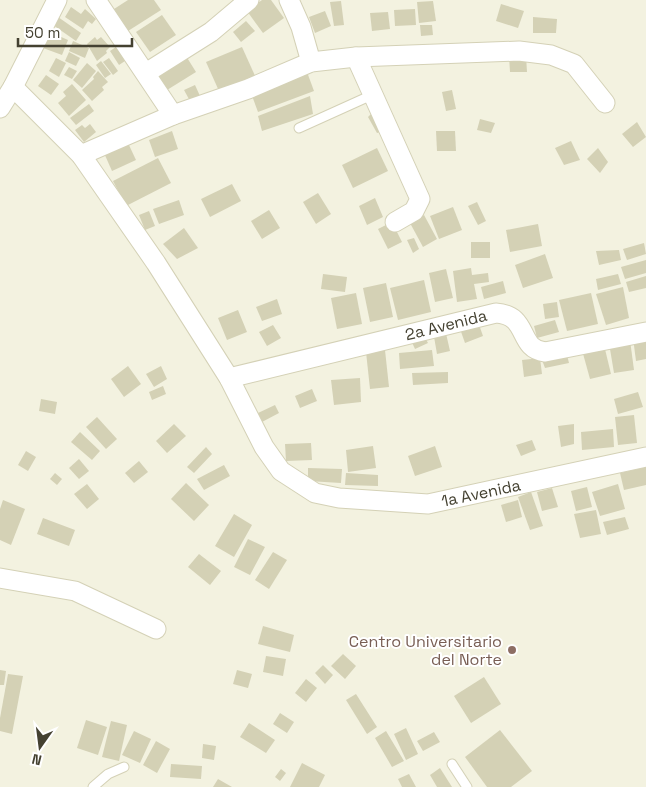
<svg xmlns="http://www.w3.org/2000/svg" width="646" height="787" font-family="'Space Grotesk',sans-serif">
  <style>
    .building { fill: #d4d1b5 }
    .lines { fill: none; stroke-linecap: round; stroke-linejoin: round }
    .lane-casing { stroke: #d4d1b6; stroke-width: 11 }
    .street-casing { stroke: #d4d1b6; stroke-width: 21 }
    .lane { stroke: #fff; stroke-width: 9 }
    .street { stroke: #fff; stroke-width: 19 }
    .education-dot { fill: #8d6e63; stroke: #fff; stroke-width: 2 }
    .labels { text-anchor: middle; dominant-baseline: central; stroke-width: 4; stroke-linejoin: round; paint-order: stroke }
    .street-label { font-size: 16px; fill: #444131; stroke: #fff }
    .education-label { font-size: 16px; fill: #785e54; stroke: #fff; text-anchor: end }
  </style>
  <rect width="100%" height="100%" fill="#f3f2e0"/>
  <g class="building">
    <path d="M 128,0 L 154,0 L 161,10 L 128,31 L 114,9 Z"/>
    <path d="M 262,0 L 271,0 L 284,18 L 263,33 L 247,11 Z"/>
    <path d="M 341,1 L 344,25 L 334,26 L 330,2 Z"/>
    <path d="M 433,1 L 436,21 L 419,23 L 417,2 Z"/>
    <path d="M 501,4 L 524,11 L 518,28 L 496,21 Z"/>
    <path d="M 71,7 L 81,14 L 85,9 L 96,19 L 92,24 L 88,21 L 83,29 L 65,17 Z"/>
    <path d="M 415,9 L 416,25 L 395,26 L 394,10 Z"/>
    <path d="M 325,11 L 331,26 L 315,33 L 309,17 Z"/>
    <path d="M 388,12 L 390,29 L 372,31 L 370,13 Z"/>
    <path d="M 162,15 L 176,35 L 150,52 L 136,32 Z"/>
    <path d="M 58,17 L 81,33 L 76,41 L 53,25 Z"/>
    <path d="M 533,17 L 557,19 L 556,33 L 533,33 Z"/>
    <path d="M 246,21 L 255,31 L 241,42 L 233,32 Z"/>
    <path d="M 420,25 L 432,25 L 433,35 L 421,36 Z"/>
    <path d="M 50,32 L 68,40 L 62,55 L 43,48 Z"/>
    <path d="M 95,37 L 97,40 L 101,37 L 110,47 L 106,51 L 107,53 L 97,61 L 87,44 Z"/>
    <path d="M 73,41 L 89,48 L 85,58 L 69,51 Z"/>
    <path d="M 119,45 L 128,59 L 119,65 L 110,51 Z"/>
    <path d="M 242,47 L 256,78 L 219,91 L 206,62 Z"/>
    <path d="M 69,52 L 80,58 L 76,66 L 65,61 Z"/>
    <path d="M 526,55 L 527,72 L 510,72 L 509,56 Z"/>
    <path d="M 186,56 L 196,72 L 167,90 L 157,74 Z"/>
    <path d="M 56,58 L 66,63 L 59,77 L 49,71 Z"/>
    <path d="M 109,58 L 118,71 L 113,75 L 103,62 Z"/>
    <path d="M 101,61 L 111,74 L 105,78 L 96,65 Z"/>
    <path d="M 87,63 L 96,71 L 82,88 L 73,80 Z"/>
    <path d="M 69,67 L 77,71 L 72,79 L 64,75 Z"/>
    <path d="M 98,71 L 108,82 L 102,87 L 104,90 L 92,101 L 82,90 L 94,79 L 93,77 Z"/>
    <path d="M 307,72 L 314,91 L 258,112 L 251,93 Z"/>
    <path d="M 46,75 L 59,84 L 51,95 L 38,86 Z"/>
    <path d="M 72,84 L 86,100 L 69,116 L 58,103 L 66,96 L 63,92 Z"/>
    <path d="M 195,85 L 200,96 L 190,101 L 184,90 Z"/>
    <path d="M 452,90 L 456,109 L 446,111 L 442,92 Z"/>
    <path d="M 310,96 L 313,114 L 262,131 L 258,116 Z"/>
    <path d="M 89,104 L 94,111 L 76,125 L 70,118 Z"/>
    <path d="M 374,111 L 384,131 L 377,133 L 368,117 Z"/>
    <path d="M 480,119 L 495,123 L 491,133 L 477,130 Z"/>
    <path d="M 637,122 L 646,137 L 633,147 L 622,134 Z"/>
    <path d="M 90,124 L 96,132 L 84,142 L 75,130 L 82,125 L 85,128 Z"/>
    <path d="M 172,131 L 178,149 L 155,157 L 149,140 Z"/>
    <path d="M 436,131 L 455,131 L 456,151 L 437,151 Z"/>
    <path d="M 571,141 L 580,160 L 564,165 L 555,148 Z"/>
    <path d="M 128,143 L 136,160 L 112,171 L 104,153 Z"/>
    <path d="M 377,148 L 388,171 L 353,188 L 342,165 Z"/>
    <path d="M 598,148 L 608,162 L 600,173 L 587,159 Z"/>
    <path d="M 158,158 L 171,183 L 126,206 L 113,181 Z"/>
    <path d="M 232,184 L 241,201 L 210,217 L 201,199 Z"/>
    <path d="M 318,193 L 331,214 L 316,224 L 303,202 Z"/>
    <path d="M 375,198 L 383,217 L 367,225 L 359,206 Z"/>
    <path d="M 179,200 L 184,215 L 159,224 L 153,209 Z"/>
    <path d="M 477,202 L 486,221 L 478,225 L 468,206 Z"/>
    <path d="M 453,207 L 462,230 L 439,239 L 430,216 Z"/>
    <path d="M 269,210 L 280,228 L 262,239 L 251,221 Z"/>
    <path d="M 149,211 L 155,226 L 145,230 L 139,215 Z"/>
    <path d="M 424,215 L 437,239 L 423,247 L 410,223 Z"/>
    <path d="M 392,222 L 402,242 L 388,249 L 378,229 Z"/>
    <path d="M 538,224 L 542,246 L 510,252 L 506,230 Z"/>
    <path d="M 184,228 L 198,248 L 177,259 L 163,244 Z"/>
    <path d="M 414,238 L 419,249 L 413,253 L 407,240 Z"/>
    <rect x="471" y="242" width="19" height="16"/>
    <path d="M 644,243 L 646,254 L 627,260 L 623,249 Z"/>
    <path d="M 619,250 L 621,260 L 599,265 L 596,251 Z"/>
    <path d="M 545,254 L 553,278 L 523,288 L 515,265 Z"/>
    <path d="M 646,260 L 646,273 L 625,279 L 621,267 Z"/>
    <path d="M 471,268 L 472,275 L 488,273 L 489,282 L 474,284 L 477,299 L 457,302 L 453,271 Z"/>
    <path d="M 446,269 L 453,298 L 435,302 L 429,273 Z"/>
    <path d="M 323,274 L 347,277 L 345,292 L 321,289 Z"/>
    <path d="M 618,274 L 621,284 L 598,290 L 596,279 Z"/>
    <path d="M 646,276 L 646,288 L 629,292 L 626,282 Z"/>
    <path d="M 424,280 L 431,312 L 398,320 L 390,288 Z"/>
    <path d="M 503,281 L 506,293 L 484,299 L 481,287 Z"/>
    <path d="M 386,283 L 393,317 L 370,322 L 363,288 Z"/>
    <path d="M 623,287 L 629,318 L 606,325 L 596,294 Z"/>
    <path d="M 356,293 L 362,324 L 337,329 L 331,298 Z"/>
    <path d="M 591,293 L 598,324 L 567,331 L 559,300 Z"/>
    <path d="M 277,299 L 282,314 L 262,321 L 256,307 Z"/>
    <path d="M 557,302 L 559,317 L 545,319 L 543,304 Z"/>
    <path d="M 238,310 L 247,332 L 227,340 L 218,318 Z"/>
    <path d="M 477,319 L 483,336 L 465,343 L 459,326 Z"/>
    <path d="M 555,320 L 559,332 L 537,338 L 534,326 Z"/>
    <path d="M 273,325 L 281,338 L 267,346 L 259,332 Z"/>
    <path d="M 445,329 L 450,351 L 437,354 L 433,331 Z"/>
    <path d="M 422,332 L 428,343 L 415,349 L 410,338 Z"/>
    <path d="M 646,336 L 646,359 L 636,361 L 633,338 Z"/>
    <path d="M 630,340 L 634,370 L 614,373 L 609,343 Z"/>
    <path d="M 604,345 L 611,374 L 590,379 L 582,350 Z"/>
    <path d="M 385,350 L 389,387 L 370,389 L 366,352 Z"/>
    <path d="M 432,350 L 434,366 L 400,369 L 399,353 Z"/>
    <path d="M 567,355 L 569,363 L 545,368 L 542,360 Z"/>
    <path d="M 540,358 L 542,374 L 524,377 L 522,360 Z"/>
    <path d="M 128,366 L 141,384 L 124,397 L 111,379 Z"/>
    <path d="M 161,366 L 167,379 L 154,387 L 146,374 Z"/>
    <path d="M 448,372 L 448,383 L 413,385 L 412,373 Z"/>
    <path d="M 360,378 L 361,402 L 334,405 L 331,380 Z"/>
    <path d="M 163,386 L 166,394 L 152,400 L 149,392 Z"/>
    <path d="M 312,389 L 317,401 L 300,408 L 295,396 Z"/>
    <path d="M 638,392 L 643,407 L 618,414 L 614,399 Z"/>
    <path d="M 41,399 L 57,402 L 55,414 L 39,411 Z"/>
    <path d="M 275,405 L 279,413 L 262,422 L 258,413 Z"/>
    <path d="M 634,415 L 637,443 L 618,445 L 615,417 Z"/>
    <path d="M 97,417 L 117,439 L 106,449 L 86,427 Z"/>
    <path d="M 174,424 L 186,436 L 167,453 L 156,441 Z"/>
    <path d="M 574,424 L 574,444 L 561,447 L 558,426 Z"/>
    <path d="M 613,429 L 614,447 L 582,450 L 581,432 Z"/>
    <path d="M 80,432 L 100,451 L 92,460 L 71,442 Z"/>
    <path d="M 532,440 L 536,450 L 521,456 L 516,445 Z"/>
    <path d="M 311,443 L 312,460 L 286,461 L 285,444 Z"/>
    <path d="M 373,446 L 376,468 L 348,472 L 346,450 Z"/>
    <path d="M 435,446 L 442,467 L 415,476 L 408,456 Z"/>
    <path d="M 206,447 L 212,454 L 194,473 L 187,467 Z"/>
    <path d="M 26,451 L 36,457 L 28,471 L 18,465 Z"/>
    <path d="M 79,459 L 89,471 L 79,479 L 69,468 Z"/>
    <path d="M 139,461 L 148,472 L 134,483 L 125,473 Z"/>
    <path d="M 224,465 L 230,476 L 204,490 L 197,479 Z"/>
    <path d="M 646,467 L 646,485 L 624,490 L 620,473 Z"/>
    <path d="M 308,468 L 342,469 L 341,483 L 308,481 Z"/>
    <path d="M 55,473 L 62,479 L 57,485 L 50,479 Z"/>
    <path d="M 346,473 L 378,475 L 378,486 L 345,485 Z"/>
    <path d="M 186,483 L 209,505 L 194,521 L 171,499 Z"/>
    <path d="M 87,484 L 99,499 L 87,509 L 74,494 Z"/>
    <path d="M 618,484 L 625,509 L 600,516 L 592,492 Z"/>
    <path d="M 587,487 L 592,507 L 576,511 L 571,491 Z"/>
    <path d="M 552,488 L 558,507 L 542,511 L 537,492 Z"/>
    <path d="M 531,492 L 543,526 L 530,530 L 518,497 Z"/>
    <path d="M 3,500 L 25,509 L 11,545 L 0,540 L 0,509 Z"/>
    <path d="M 518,500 L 522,517 L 506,522 L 501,505 Z"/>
    <path d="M 596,510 L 601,534 L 580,538 L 574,514 Z"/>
    <path d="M 234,514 L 252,525 L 234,557 L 215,546 Z"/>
    <path d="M 625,517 L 629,529 L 607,535 L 603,522 Z"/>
    <path d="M 43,518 L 75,530 L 69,546 L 37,534 Z"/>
    <path d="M 248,539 L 265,547 L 250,575 L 234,567 Z"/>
    <path d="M 273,552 L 287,560 L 269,589 L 255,580 Z"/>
    <path d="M 199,554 L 221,571 L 210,585 L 188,567 Z"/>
    <path d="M 263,626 L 294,635 L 290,652 L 258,644 Z"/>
    <path d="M 343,654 L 356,666 L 345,679 L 331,666 Z"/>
    <path d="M 266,656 L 286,659 L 283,676 L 263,672 Z"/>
    <path d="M 323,665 L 333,675 L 325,684 L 315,673 Z"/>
    <path d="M 0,670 L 6,671 L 4,685 L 0,685 Z"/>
    <path d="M 237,670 L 252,674 L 248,688 L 233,684 Z"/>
    <path d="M 8,674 L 23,676 L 12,734 L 0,731 L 0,718 Z"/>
    <path d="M 484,677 L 501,704 L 471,723 L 454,696 Z"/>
    <path d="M 306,679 L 317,688 L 306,702 L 295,693 Z"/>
    <path d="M 356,694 L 377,727 L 367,734 L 346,700 Z"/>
    <path d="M 280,713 L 294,722 L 287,733 L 273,724 Z"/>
    <path d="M 86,720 L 107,727 L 98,755 L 77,748 Z"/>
    <path d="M 111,721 L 127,725 L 119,761 L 102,757 Z"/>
    <path d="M 249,723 L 275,740 L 266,753 L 240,737 Z"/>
    <path d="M 406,728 L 418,754 L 406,760 L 394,734 Z"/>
    <path d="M 500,730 L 532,771 L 511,787 L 487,787 L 465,757 Z"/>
    <path d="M 134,731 L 151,739 L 140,763 L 122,755 Z"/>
    <path d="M 386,731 L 404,761 L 392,767 L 375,738 Z"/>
    <path d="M 434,732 L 440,742 L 423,751 L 417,741 Z"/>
    <path d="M 156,741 L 170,749 L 157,773 L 143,765 Z"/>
    <path d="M 203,744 L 216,746 L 214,760 L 202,758 Z"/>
    <path d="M 302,763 L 325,775 L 319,787 L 290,787 Z"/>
    <path d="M 171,764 L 202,766 L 201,779 L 170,777 Z"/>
    <path d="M 440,768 L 452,787 L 437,787 L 430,775 Z"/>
    <path d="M 281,769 L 286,773 L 280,781 L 275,777 Z"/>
    <path d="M 409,774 L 416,787 L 402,787 L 398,779 Z"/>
    <path d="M 218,779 L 232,787 L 213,787 Z"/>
  </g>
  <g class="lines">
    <defs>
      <g id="lane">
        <path d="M 299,128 L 372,95"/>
        <path d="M 452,764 L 467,787"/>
        <path d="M 93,787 L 108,774 L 124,767"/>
      </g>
      <g id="street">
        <path d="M 96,0 L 173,115"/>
        <path d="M 289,0 L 301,27 L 311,62"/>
        <path d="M 356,57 L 420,199 L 414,211 L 395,222"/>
        <path d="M 146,73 L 211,32 L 249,0"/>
        <path d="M 13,87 L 81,155 L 156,263 L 229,378 L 264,447 L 281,471 L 315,493 L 339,498 L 428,504 L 646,457"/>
        <path d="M 0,108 L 13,87 L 57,0"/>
        <path d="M 81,155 L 173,115 L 248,89 L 311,62 L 356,57 L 519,51 L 551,55 L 574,64 L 605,103"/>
        <path d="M 229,378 L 496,313 C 530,315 517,349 545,352 L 646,332"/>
        <path d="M 0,578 L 75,591 L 156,629"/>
      </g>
    </defs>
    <use href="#lane" class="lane-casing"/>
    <use href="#street" class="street-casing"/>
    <use href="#lane" class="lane"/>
    <use href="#street" class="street"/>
  </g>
  <circle class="education-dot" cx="512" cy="650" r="5"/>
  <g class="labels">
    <g class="street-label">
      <text transform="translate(446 325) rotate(-14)">2a Avenida</text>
      <text transform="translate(481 493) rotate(-12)">1a Avenida</text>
    </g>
    <g class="education-label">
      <text x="502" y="641">Centro Universitario<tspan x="502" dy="18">del Norte</tspan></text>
    </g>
  </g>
  <g transform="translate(40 747) rotate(194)" stroke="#ffffff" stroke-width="4" paint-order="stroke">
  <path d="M0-4L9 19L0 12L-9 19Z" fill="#444131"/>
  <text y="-8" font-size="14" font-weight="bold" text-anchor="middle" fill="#444131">N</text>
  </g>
  <path d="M18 38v8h114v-8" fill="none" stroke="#444131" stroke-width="2.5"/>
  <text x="25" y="38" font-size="15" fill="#444131" stroke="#ffffff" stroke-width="4" paint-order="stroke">50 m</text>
</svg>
